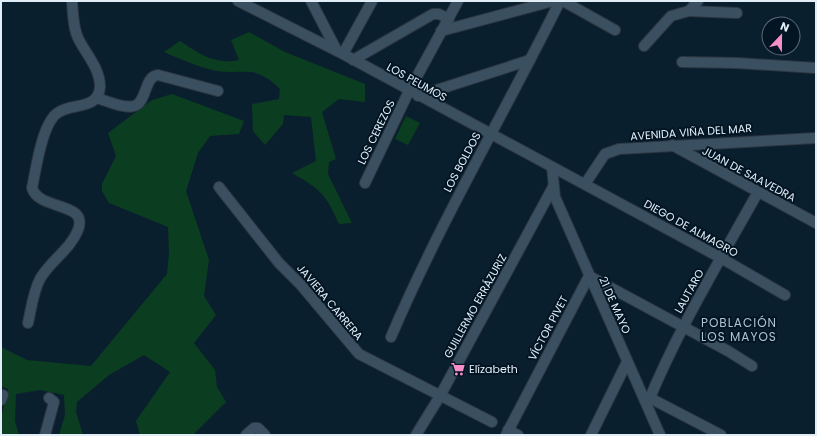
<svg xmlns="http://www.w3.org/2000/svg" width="817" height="436" font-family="Poppins,sans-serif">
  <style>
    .green { fill: #0b3d20 }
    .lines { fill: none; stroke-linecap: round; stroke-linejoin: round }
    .minor-casing { stroke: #2d3642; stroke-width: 12 }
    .minor { stroke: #3a5060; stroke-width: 10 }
    .labels { text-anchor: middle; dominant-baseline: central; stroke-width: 4; stroke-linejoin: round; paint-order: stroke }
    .street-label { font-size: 11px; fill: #e1eef8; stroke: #031523 }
    .poi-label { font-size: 11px; fill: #e1eef8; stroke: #031523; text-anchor: start }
    .neighbourhood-label { font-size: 12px; letter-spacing: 1px; fill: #abc4d6; stroke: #031523 }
  </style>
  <rect width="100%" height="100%" fill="#0a1f2d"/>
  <g class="green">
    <path d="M 249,32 L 285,52 L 365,84 L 365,102 L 339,99 L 322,112 L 336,159 L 329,162 L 328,174 L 352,223 L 339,224 C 325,193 321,190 292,173 L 316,161 L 311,117 L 284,115 L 283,124 L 265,145 L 253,131 L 252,104 L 279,99 L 280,89 C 255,64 247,75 217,71 C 204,69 177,58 164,52 L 180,41 C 200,54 214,65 239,60 L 231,40 Z"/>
    <path d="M 172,94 L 244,121 L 239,134 L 210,136 L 198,153 L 186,191 L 209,260 L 204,296 L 216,315 L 194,343 L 215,370 L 217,387 L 226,402 L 193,435 L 140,435 L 136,421 L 170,372 L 144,355 L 109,375 L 77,402 L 76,412 L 83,435 L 59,435 L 65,415 L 64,395 L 40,390 L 16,394 L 15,421 L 19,435 L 1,435 L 1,418 L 8,389 L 1,386 L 1,347 L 27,360 L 91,366 L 167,274 L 169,252 L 168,227 L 109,203 L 102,191 L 102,184 L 116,156 L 108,133 L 152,100 Z"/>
    <path d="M 406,116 L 420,123 L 408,145 L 395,139 Z"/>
  </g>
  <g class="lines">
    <defs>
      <g id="minor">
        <path d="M 238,1 L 343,54 L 721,258 L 785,295"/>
        <path d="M 311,1 L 337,51"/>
        <path d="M 563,1 L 615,30"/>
        <path d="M 689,11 L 737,13"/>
        <path d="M 441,31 L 553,1"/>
        <path d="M 644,46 L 671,16 L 689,11 L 698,1"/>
        <path d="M 343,54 L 372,1"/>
        <path d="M 353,60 L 433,14 L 439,14 L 449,19"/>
        <path d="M 682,62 L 737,63 L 816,68"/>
        <path d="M 418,96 L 530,60"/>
        <path d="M 97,98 C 107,101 124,109 134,106 C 147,103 144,76 158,75 L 218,91"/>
        <path d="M 672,145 L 816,223"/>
        <path d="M 552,167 L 555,197 L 660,435"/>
        <path d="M 365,183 L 409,91 L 458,1"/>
        <path d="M 585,184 L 605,154 L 619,149 L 816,138"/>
        <path d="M 219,187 L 279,263 L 300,284 L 359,354 L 492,422"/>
        <path d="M 28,323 C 31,310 33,292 40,279 C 50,261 70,250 78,230 C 89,201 39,211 32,188 C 36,170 42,121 59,112 C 73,103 98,110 100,87 C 100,69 87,55 79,40 C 73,29 73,13 72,1"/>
        <path d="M 391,337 C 440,222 504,114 560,1"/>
        <path d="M 650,398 L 721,435"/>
        <path d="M 1,400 L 3,395"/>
        <path d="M 647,405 C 677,331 719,262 758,192"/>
        <path d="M 508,430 L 518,435"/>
        <path d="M 45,435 L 54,402 L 49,398"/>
        <path d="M 246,435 L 254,428 L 258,428 L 265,435"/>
        <path d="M 416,435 L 440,396 L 553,187"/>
        <path d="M 506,435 L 589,276 L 728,351 L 752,366"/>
        <path d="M 591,435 L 627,362"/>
      </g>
    </defs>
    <use href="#minor" class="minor-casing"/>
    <use href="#minor" class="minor"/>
  </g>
  <defs>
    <symbol id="supermarket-bare" viewBox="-9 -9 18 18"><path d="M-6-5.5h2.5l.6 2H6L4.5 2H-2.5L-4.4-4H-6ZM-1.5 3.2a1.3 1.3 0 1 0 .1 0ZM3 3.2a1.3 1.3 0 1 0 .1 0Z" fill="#f98fc9" stroke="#031523" stroke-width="2.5" paint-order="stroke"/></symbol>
  </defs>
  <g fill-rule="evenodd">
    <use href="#supermarket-bare" x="448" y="359" width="20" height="20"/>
  </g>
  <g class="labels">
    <g class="street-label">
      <text transform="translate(417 82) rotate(29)">LOS PEUMOS</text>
      <text transform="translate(376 132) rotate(-64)">LOS CEREZOS</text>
      <text transform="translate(691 132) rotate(-4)">AVENIDA VIÑA DEL MAR</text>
      <text transform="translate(462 162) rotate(-62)">LOS BOLDOS</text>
      <text transform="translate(749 174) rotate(28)">JUAN DE SAAVEDRA</text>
      <text transform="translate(691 228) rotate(29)">DIEGO DE ALMAGRO</text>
      <text transform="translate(689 291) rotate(-61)">LAUTARO</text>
      <text transform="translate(330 302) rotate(50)">JAVIERA CARRERA</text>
      <text transform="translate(615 305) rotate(66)">21 DE MAYO</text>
      <text transform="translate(475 306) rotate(-61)">GUILLERMO ERRÁZURIZ</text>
      <text transform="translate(548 328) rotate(-62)">VÍCTOR PIVET</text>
    </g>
    <g class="poi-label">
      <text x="469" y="369">Elízabeth</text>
    </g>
    <g class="neighbourhood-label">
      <text x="739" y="322">POBLACIÓN<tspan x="739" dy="14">LOS MAYOS</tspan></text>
    </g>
  </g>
  <rect width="817" height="436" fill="none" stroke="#e1eef8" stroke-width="4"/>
  <g transform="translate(781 36) rotate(22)"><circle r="19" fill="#031523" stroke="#5c6c78"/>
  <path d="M0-3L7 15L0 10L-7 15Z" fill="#f98fc9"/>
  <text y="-6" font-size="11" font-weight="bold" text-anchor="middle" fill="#e1eef8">N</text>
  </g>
</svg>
